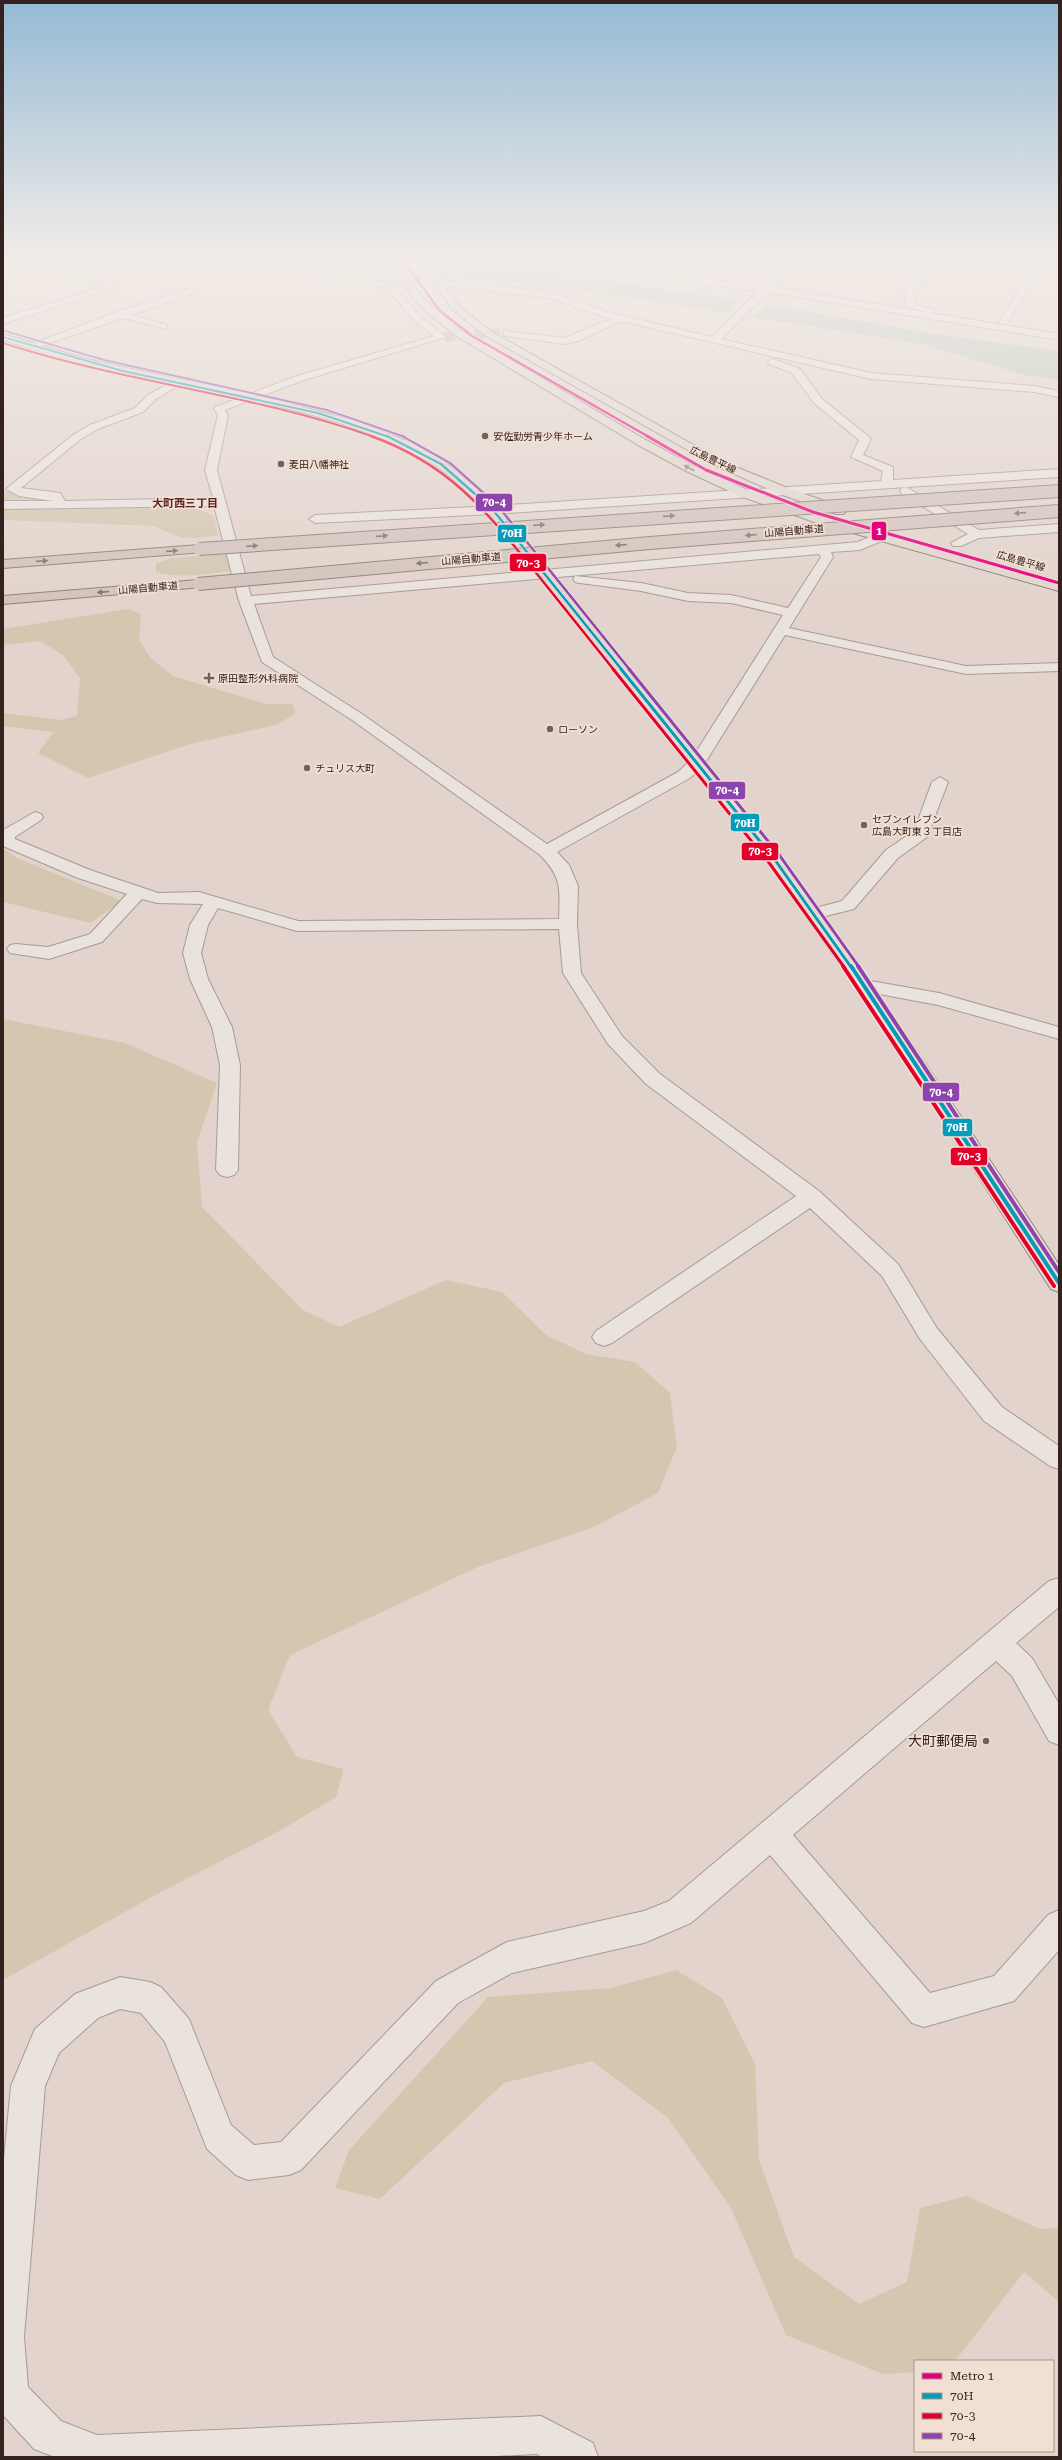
<svg xmlns="http://www.w3.org/2000/svg" width="1062" height="2460" font-family="'Roboto Serif','Noto Sans JP',serif">
  <style>
    .green { fill: #d3c7b0 }
    .water { fill: #b8c4b8 }
    .pier { fill: #e2d4cc }
    .lines { fill: none; stroke-linecap: round; stroke-linejoin: round }
    .minor-tunnel { stroke: #bfb0a9; stroke-width: 10; stroke-dasharray: 10 5; stroke-linecap: butt }
    .minor-casing { stroke: #a79a95; stroke-width: 2 }
    .major-casing { stroke: #8c807c; stroke-width: 2 }
    .highway-casing { stroke: #8c807c; stroke-width: 2 }
    .minor { fill: #eae2dd; fill-rule: evenodd }
    .major { fill: #e1d6cf; fill-rule: evenodd }
    .highway { fill: #d4c4bd; fill-rule: evenodd }
    .highway-bridge-casing { stroke: #8c807c; stroke-width: 14; stroke-linecap: butt }
    .highway-bridge { stroke: #d4c4bd; stroke-width: 12 }
    .bus-1-far3-casing { stroke: #f2dfd3; stroke-width: 3.5 }
    .bus-1-far2-casing { stroke: #f2dfd3; stroke-width: 4 }
    .bus-1-far1-casing { stroke: #f2dfd3; stroke-width: 5 }
    .bus-1-casing { stroke: #f2dfd3; stroke-width: 7 }
    .bus-2-far3-casing { stroke: #f2dfd3; stroke-width: 3.5 }
    .bus-2-far2-casing { stroke: #f2dfd3; stroke-width: 4 }
    .bus-2-far1-casing { stroke: #f2dfd3; stroke-width: 5 }
    .bus-2-casing { stroke: #f2dfd3; stroke-width: 7 }
    .bus-3-far3-casing { stroke: #f2dfd3; stroke-width: 3.5 }
    .bus-3-far2-casing { stroke: #f2dfd3; stroke-width: 4 }
    .bus-3-far1-casing { stroke: #f2dfd3; stroke-width: 5 }
    .bus-3-casing { stroke: #f2dfd3; stroke-width: 7 }
    .bus-1-far3 { stroke: #059cbc; stroke-width: 2 }
    .bus-1-far2 { stroke: #059cbc; stroke-width: 2.5 }
    .bus-1-far1 { stroke: #059cbc; stroke-width: 3 }
    .bus-1 { stroke: #059cbc; stroke-width: 4 }
    .bus-2-far3 { stroke: #e4002b; stroke-width: 2 }
    .bus-2-far2 { stroke: #e4002b; stroke-width: 2.5 }
    .bus-2-far1 { stroke: #e4002b; stroke-width: 3 }
    .bus-2 { stroke: #e4002b; stroke-width: 4 }
    .bus-3-far3 { stroke: #8e44ad; stroke-width: 2 }
    .bus-3-far2 { stroke: #8e44ad; stroke-width: 2.5 }
    .bus-3-far1 { stroke: #8e44ad; stroke-width: 3 }
    .bus-3 { stroke: #8e44ad; stroke-width: 4 }
    .metro-1-far1-casing { stroke: #f2dfd3; stroke-width: 4 }
    .metro-1-casing { stroke: #f2dfd3; stroke-width: 4.5 }
    .metro-1-far1 { stroke: #e5007d; stroke-width: 2.5 }
    .metro-1 { stroke: #e5007d; stroke-width: 3 }
    .oneway { fill: #8a7c77 }
    .oneway2 { fill: #84736e }
    .poi-dot { fill: #71605c; stroke: #f2dfd3; stroke-width: 1.5 }
    .labels { text-anchor: middle; dominant-baseline: central; stroke-width: 3.5; stroke-linejoin: round; paint-order: stroke }
    .far-poi-label { font-size: 10px; fill: #34221f; stroke: #f2dfd3; text-anchor: start }
    .far-street-label { font-size: 10px; fill: #34221f; stroke: #f2dfd3 }
    .far-neighbourhood-label { font-size: 11px; font-weight: bold; fill: #5c2229; stroke: #f2dfd3 }
    .near-poi-label { font-size: 14px; fill: #34221f; stroke: #f2dfd3; text-anchor: end }
    .line-badge { stroke: #f2dfd3; stroke-width: 1.5 }
    .badge-label { font-size: 11px; text-anchor: middle; font-weight: bold; fill: #fff }
  </style>
  <rect width="100%" height="100%" fill="#e2d4cc"/>
  <g class="green">
    <path d="M 3,491 L 40,500 L 3,501 Z"/>
    <path d="M 170,506 L 198,509 L 214,516 L 218,535 C 189,540 181,540 155,526 L 3,520 L 3,509 Z"/>
    <path d="M 229,554 L 232,571 C 206,574 181,579 156,572 L 156,564 L 171,558 Z"/>
    <path d="M 128,609 L 141,614 L 139,640 L 150,657 L 173,676 L 266,704 L 293,704 L 295,714 L 276,725 L 190,744 L 88,778 L 38,753 L 53,732 L 3,726 L 3,713 L 60,720 L 77,716 L 80,678 L 63,655 L 40,641 L 3,645 L 3,629 Z"/>
    <path d="M 3,848 L 17,858 L 122,901 L 90,923 L 3,902 Z"/>
    <path d="M 3,1019 L 125,1043 L 217,1083 L 197,1142 L 202,1207 L 303,1310 L 339,1327 L 446,1280 L 502,1292 L 546,1335 L 586,1354 L 635,1362 L 670,1393 L 677,1447 L 658,1493 L 594,1527 L 478,1567 L 290,1655 L 268,1710 L 297,1757 L 344,1769 L 336,1797 L 283,1829 L 157,1894 L 3,1980 Z"/>
    <path d="M 676,1970 L 722,1998 L 755,2064 L 759,2160 L 794,2257 L 859,2304 L 907,2282 L 920,2208 L 967,2196 L 1040,2229 L 1059,2228 L 1059,2302 L 1024,2272 L 955,2361 L 915,2361 L 915,2372 L 883,2374 L 786,2335 L 731,2208 L 668,2118 L 592,2061 L 504,2083 L 380,2199 L 335,2188 L 349,2150 L 488,1997 L 611,1988 Z"/>
  </g>
  <g class="water">
    <path d="M 276,256 L 369,256 L 580,277 L 753,302 L 934,334 L 1059,351 L 1059,380 L 1025,375 L 922,344 L 714,311 L 543,285 L 340,266 Z"/>
    <path d="M 713,256 L 749,258 L 734,271 L 700,267 Z"/>
  </g>
  <g class="pier">
    <path d="M 371,256 L 426,260 L 437,277 L 376,271 Z"/>
    <path d="M 742,298 L 753,300 L 767,302 L 752,319 L 726,315 Z"/>
  </g>
  <g class="lines">
    <path class="minor-tunnel" d="M 445,337 L 506,333"/>
    <defs>
      <g id="minor">
        <path d="M 10,256 L 24,256 L 12,261 L 8,258 Z"/>
        <path d="M 218,256 L 239,256 L 320,267 L 324,270 L 323,272 L 386,283 L 398,291 L 421,317 L 446,337 L 304,380 L 225,410 L 228,415 L 217,470 L 251,596 L 858,542 L 876,534 L 884,534 L 886,537 L 884,540 L 860,550 L 831,552 L 833,557 L 789,628 L 966,666 L 1059,663 L 1059,671 L 966,674 L 785,635 L 703,766 L 690,778 L 557,852 L 569,865 L 578,886 L 577,924 L 581,973 L 622,1036 L 660,1074 L 819,1191 L 898,1264 L 936,1327 L 1002,1407 L 1059,1446 L 1059,1469 L 1050,1466 L 984,1421 L 920,1339 L 882,1276 L 810,1208 L 612,1343 L 604,1346 L 596,1343 L 592,1337 L 596,1331 L 796,1196 L 646,1084 L 608,1044 L 563,973 L 559,929 L 297,931 L 218,908 L 208,925 L 201,953 L 208,979 L 232,1027 L 240,1065 L 238,1170 L 234,1175 L 227,1177 L 220,1175 L 216,1170 L 220,1065 L 212,1027 L 190,979 L 183,953 L 190,925 L 203,904 L 157,903 L 142,899 L 102,942 L 49,959 L 10,953 L 7,949 L 10,945 L 16,944 L 48,947 L 90,934 L 127,894 L 78,878 L 3,846 L 3,830 L 35,812 L 41,814 L 43,817 L 41,820 L 15,837 L 15,839 L 90,870 L 158,893 L 199,892 L 298,921 L 559,919 C 560,889 562,877 540,855 L 352,720 L 262,662 L 239,601 L 214,506 L 3,509 L 3,501 L 53,501 L 19,496 L 6,489 L 73,435 L 90,425 L 135,408 L 148,395 L 177,379 L 181,380 L 181,384 L 156,399 L 143,412 L 98,429 L 81,439 L 21,488 L 60,493 L 65,501 L 213,498 L 205,470 L 218,415 L 214,409 L 215,407 L 297,376 L 434,336 L 415,321 L 392,295 L 380,287 L 318,277 L 304,270 L 222,259 ZM 819,554 L 821,557 L 788,608 L 731,595 L 688,593 L 641,583 L 575,576 L 573,579 L 575,582 L 580,583 L 641,591 L 688,601 L 731,603 L 783,615 L 691,760 L 678,772 L 547,844 L 362,714 L 273,657 L 254,604 Z"/>
        <path d="M 489,256 L 514,256 L 763,286 L 793,256 L 802,256 L 772,287 L 1059,334 L 1059,340 L 768,292 L 721,339 L 871,373 L 1034,386 L 1059,391 L 1059,397 L 1034,392 L 871,379 L 621,321 L 578,341 L 565,344 L 506,336 L 503,335 L 503,331 L 565,338 L 611,319 L 550,298 L 381,279 L 376,276 L 381,273 L 551,292 L 607,312 L 712,337 L 758,291 L 493,259 Z"/>
        <path d="M 826,256 L 845,256 L 925,269 L 936,256 L 945,256 L 914,294 L 916,305 L 936,310 L 931,313 L 907,307 L 904,294 L 921,274 L 830,259 Z"/>
        <path d="M 1041,256 L 1049,256 L 1007,324 L 1001,324 L 999,322 Z"/>
        <path d="M 63,273 L 117,287 L 3,324 L 3,318 L 102,287 L 63,277 Z"/>
        <path d="M 192,288 L 197,291 L 195,293 L 132,315 L 167,325 L 167,329 L 123,318 L 33,349 L 24,347 L 117,312 Z"/>
        <path d="M 773,359 L 800,369 L 822,399 L 869,437 L 871,439 L 863,455 L 893,467 L 893,480 L 1059,469 L 1059,477 L 493,514 L 315,523 L 309,519 L 315,515 L 493,506 L 881,481 L 883,471 L 851,457 L 859,440 L 814,403 L 792,373 L 769,364 L 768,362 Z"/>
        <path d="M 906,487 L 979,530 L 1059,524 L 1059,532 L 979,538 L 961,546 L 953,546 L 951,543 L 968,534 L 902,494 L 900,491 L 902,488 Z"/>
        <path d="M 940,777 L 948,782 L 927,837 L 898,858 L 854,909 L 814,919 L 808,918 L 805,914 L 808,910 L 842,901 L 886,850 L 914,831 L 932,782 Z"/>
        <path d="M 865,980 L 939,993 L 1059,1027 L 1059,1039 L 938,1005 L 858,990 L 856,986 L 858,982 Z"/>
        <path d="M 1059,1578 L 1059,1607 L 1016,1643 L 1032,1658 L 1059,1704 L 1059,1745 L 1049,1741 L 1012,1676 L 996,1661 L 793,1835 L 930,1993 L 994,1976 L 1048,1915 L 1059,1910 L 1059,1950 L 1014,2001 L 924,2027 L 912,2023 L 770,1855 L 691,1923 L 644,1943 L 512,1973 L 458,2003 L 301,2170 L 289,2175 L 248,2180 L 236,2175 L 207,2149 L 165,2042 L 141,2013 L 120,2009 L 98,2018 L 59,2053 L 45,2086 L 24,2337 L 28,2387 L 61,2421 L 97,2435 L 541,2416 L 593,2443 L 598,2457 L 542,2457 L 537,2454 L 476,2457 L 55,2457 L 34,2449 L 3,2415 L 3,2169 L 11,2086 L 35,2029 L 75,1994 L 120,1977 L 150,1982 L 161,1987 L 189,2019 L 231,2125 L 254,2145 L 281,2142 L 436,1981 L 507,1942 L 644,1911 L 669,1901 L 1049,1581 Z"/>
      </g>
      <g id="major">
        <path d="M 386,256 L 394,256 L 422,297 L 460,330 L 646,440 L 696,467 L 748,490 L 826,518 L 1059,583 L 1059,591 L 817,523 L 740,496 L 688,472 L 638,445 L 453,334 L 415,301 Z"/>
        <path d="M 414,256 L 422,256 L 460,307 L 492,332 L 724,462 L 785,487 L 844,508 L 846,511 L 844,514 L 836,514 L 777,493 L 716,466 L 486,336 L 454,311 Z"/>
        <path d="M 3,334 L 86,359 L 273,399 L 360,422 L 412,443 L 437,457 L 461,474 L 497,507 L 781,856 C 878,990 968,1127 1059,1265 L 1059,1292 L 1051,1289 L 857,988 L 769,864 L 489,513 C 470,495 452,475 429,462 C 359,421 278,406 199,390 C 133,377 67,362 3,340 Z"/>
      </g>
      <g id="highway">
        <path d="M 199,545 L 204,546 L 205,549 L 204,552 L 3,568 L 3,560 Z"/>
        <path d="M 198,580 L 203,581 L 205,584 L 203,587 L 3,604 L 3,596 Z"/>
      </g>
    </defs>
    <use href="#minor" class="minor-casing"/>
    <use href="#major" class="major-casing"/>
    <use href="#highway" class="highway-casing"/>
    <use href="#minor" class="minor"/>
    <use href="#major" class="major"/>
    <use href="#highway" class="highway"/>
    <defs>
      <g id="highway-bridge">
        <path d="M 199,549 L 1059,491"/>
        <path d="M 198,584 L 650,543 L 1059,511"/>
      </g>
    </defs>
    <use href="#highway-bridge" class="highway-bridge-casing"/>
    <use href="#highway-bridge" class="highway-bridge"/>
    <defs>
      <path id="bus-1-far3" d="M 3,337 L 123,371 L 318,413 L 389,437"/>
      <path id="bus-1-far2" d="M 387,436 L 441,464 L 493,510 L 622,670"/>
      <path id="bus-1-far1" d="M 621,669 L 775,860 L 851,967"/>
      <path id="bus-1" d="M 851,966 L 1059,1283"/>
      <path id="bus-2-far3" d="M 3,343 C 125,383 254,394 374,437"/>
      <path id="bus-2-far2" d="M 371,436 C 451,465 486,511 537,574 C 563,606 588,638 614,670"/>
      <path id="bus-2-far1" d="M 613,669 L 770,864 L 844,967"/>
      <path id="bus-2" d="M 843,966 L 1054,1286"/>
      <path id="bus-3-far3" d="M 5,331 L 104,360 L 327,410 L 405,437"/>
      <path id="bus-3-far2" d="M 402,436 L 450,463 L 498,506 L 630,670"/>
      <path id="bus-3-far1" d="M 629,669 L 780,856 L 859,967"/>
      <path id="bus-3" d="M 858,966 L 1059,1272"/>
    </defs>
    <use href="#bus-1-far3" class="bus-1-far3-casing"/>
    <use href="#bus-1-far2" class="bus-1-far2-casing"/>
    <use href="#bus-1-far1" class="bus-1-far1-casing"/>
    <use href="#bus-1" class="bus-1-casing"/>
    <use href="#bus-2-far3" class="bus-2-far3-casing"/>
    <use href="#bus-2-far2" class="bus-2-far2-casing"/>
    <use href="#bus-2-far1" class="bus-2-far1-casing"/>
    <use href="#bus-2" class="bus-2-casing"/>
    <use href="#bus-3-far3" class="bus-3-far3-casing"/>
    <use href="#bus-3-far2" class="bus-3-far2-casing"/>
    <use href="#bus-3-far1" class="bus-3-far1-casing"/>
    <use href="#bus-3" class="bus-3-casing"/>
    <use href="#bus-1-far3" class="bus-1-far3"/>
    <use href="#bus-1-far2" class="bus-1-far2"/>
    <use href="#bus-1-far1" class="bus-1-far1"/>
    <use href="#bus-1" class="bus-1"/>
    <use href="#bus-2-far3" class="bus-2-far3"/>
    <use href="#bus-2-far2" class="bus-2-far2"/>
    <use href="#bus-2-far1" class="bus-2-far1"/>
    <use href="#bus-2" class="bus-2"/>
    <use href="#bus-3-far3" class="bus-3-far3"/>
    <use href="#bus-3-far2" class="bus-3-far2"/>
    <use href="#bus-3-far1" class="bus-3-far1"/>
    <use href="#bus-3" class="bus-3"/>
    <defs>
      <path id="metro-1-far1" d="M 400,256 L 439,310 L 472,336 L 649,437"/>
      <path id="metro-1" d="M 647,436 L 706,470 L 813,512 L 1059,583"/>
    </defs>
    <use href="#metro-1-far1" class="metro-1-far1-casing"/>
    <use href="#metro-1" class="metro-1-casing"/>
    <use href="#metro-1-far1" class="metro-1-far1"/>
    <use href="#metro-1" class="metro-1"/>
  </g>
  <defs><path id="oneway-solid" d="M-6-.8H1V-3.2L6.5 0L1 3.2V.8H-6Z"/></defs>
  <use class="oneway" href="#oneway-solid" transform="translate(689 468) rotate(-152)"/>
  <g class="oneway2">
    <use href="#oneway-solid" transform="translate(1020 513) rotate(176)"/>
    <use href="#oneway-solid" transform="translate(669 516) rotate(-4)"/>
    <use href="#oneway-solid" transform="translate(539 525) rotate(-4)"/>
    <use href="#oneway-solid" transform="translate(751 535) rotate(175)"/>
    <use href="#oneway-solid" transform="translate(382 536) rotate(-4)"/>
    <use href="#oneway-solid" transform="translate(621 545) rotate(175)"/>
    <use href="#oneway-solid" transform="translate(252 546) rotate(-4)"/>
    <use href="#oneway-solid" transform="translate(172 551) rotate(-4)"/>
    <use href="#oneway-solid" transform="translate(42 561) rotate(-4)"/>
    <use href="#oneway-solid" transform="translate(422 563) rotate(175)"/>
    <use href="#oneway-solid" transform="translate(103 592) rotate(175)"/>
  </g>
  <linearGradient id="sky" x2="0" y2="1"><stop stop-color="#95bad5"/><stop offset="0.43" stop-color="#f2ece8"/><stop offset="1" stop-color="#f2ece8" stop-opacity="0"/></linearGradient>
  <rect width="1062" height="600" fill="url(#sky)"/>
  <g class="poi-dot">
    <circle cx="485" cy="436" r="4"/>
    <circle cx="281" cy="464" r="4"/>
    <path d="M207 672h4v4h4v4h-4v4h-4v-4h-4v-4h4z"/>
    <circle cx="550" cy="729" r="4"/>
    <circle cx="307" cy="768" r="4"/>
    <circle cx="864" cy="825" r="4"/>
    <circle cx="986" cy="1741" r="4"/>
  </g>
  <g class="labels">
    <g class="far-poi-label">
      <text x="493" y="436">安佐勤労青少年ホーム</text>
      <text x="289" y="464">麦田八幡神社</text>
      <text x="218" y="678">原田整形外科病院</text>
      <text x="558" y="729">ローソン</text>
      <text x="315" y="768">チュリス大町</text>
      <text x="872" y="819">セブンイレブン<tspan x="872" dy="12">広島大町東３丁目店</tspan></text>
    </g>
    <g class="far-street-label">
      <text transform="translate(713 460) rotate(26)">広島豊平線</text>
      <text transform="translate(794 531) rotate(-5)">山陽自動車道</text>
      <text transform="translate(471 559) rotate(-5)">山陽自動車道</text>
      <text transform="translate(1021 561) rotate(16)">広島豊平線</text>
      <text transform="translate(148 588) rotate(-5)">山陽自動車道</text>
    </g>
    <g class="far-neighbourhood-label">
      <text x="185" y="503">大町西三丁目</text>
    </g>
    <g class="near-poi-label">
      <text x="978" y="1741">大町郵便局</text>
    </g>
  </g>
  <g class="line-badge">
    <rect x="475" y="493" width="38" height="19" rx="4" fill="#8e44ad"/>
    <rect x="871" y="521" width="16" height="20" rx="4" fill="#e5007d"/>
    <rect x="497" y="524" width="30" height="19" rx="4" fill="#059cbc"/>
    <rect x="509" y="553" width="38" height="19" rx="4" fill="#e4002b"/>
    <rect x="708" y="781" width="38" height="19" rx="4" fill="#8e44ad"/>
    <rect x="730" y="813" width="30" height="19" rx="4" fill="#059cbc"/>
    <rect x="741" y="842" width="38" height="19" rx="4" fill="#e4002b"/>
    <rect x="922" y="1082" width="38" height="20" rx="4" fill="#8e44ad"/>
    <rect x="942" y="1118" width="31" height="19" rx="4" fill="#059cbc"/>
    <rect x="950" y="1147" width="38" height="19" rx="4" fill="#e4002b"/>
  </g>
  <g class="badge-label">
    <text x="494" y="506">70-4</text>
    <text x="879" y="535">1</text>
    <text x="512" y="537">70H</text>
    <text x="528" y="567">70-3</text>
    <text x="727" y="794">70-4</text>
    <text x="745" y="827">70H</text>
    <text x="760" y="855">70-3</text>
    <text x="941" y="1096">70-4</text>
    <text x="957" y="1131">70H</text>
    <text x="969" y="1160">70-3</text>
  </g>
  <rect width="1062" height="2460" fill="none" stroke="#34221f" stroke-width="8"/>
  <rect x="914" y="2360" width="140" height="92" fill="#f2dfd3" stroke="#a6938b"/>
  <rect x="922" y="2373" width="20" height="6" fill="#e5007d" stroke="#a6938b"/>
  <text x="950" y="2380" font-size="12" fill="#34221f">Metro 1</text>
  <rect x="922" y="2393" width="20" height="6" fill="#059cbc" stroke="#a6938b"/>
  <text x="950" y="2400" font-size="12" fill="#34221f">70H</text>
  <rect x="922" y="2413" width="20" height="6" fill="#e4002b" stroke="#a6938b"/>
  <text x="950" y="2420" font-size="12" fill="#34221f">70-3</text>
  <rect x="922" y="2433" width="20" height="6" fill="#8e44ad" stroke="#a6938b"/>
  <text x="950" y="2440" font-size="12" fill="#34221f">70-4</text>
</svg>
